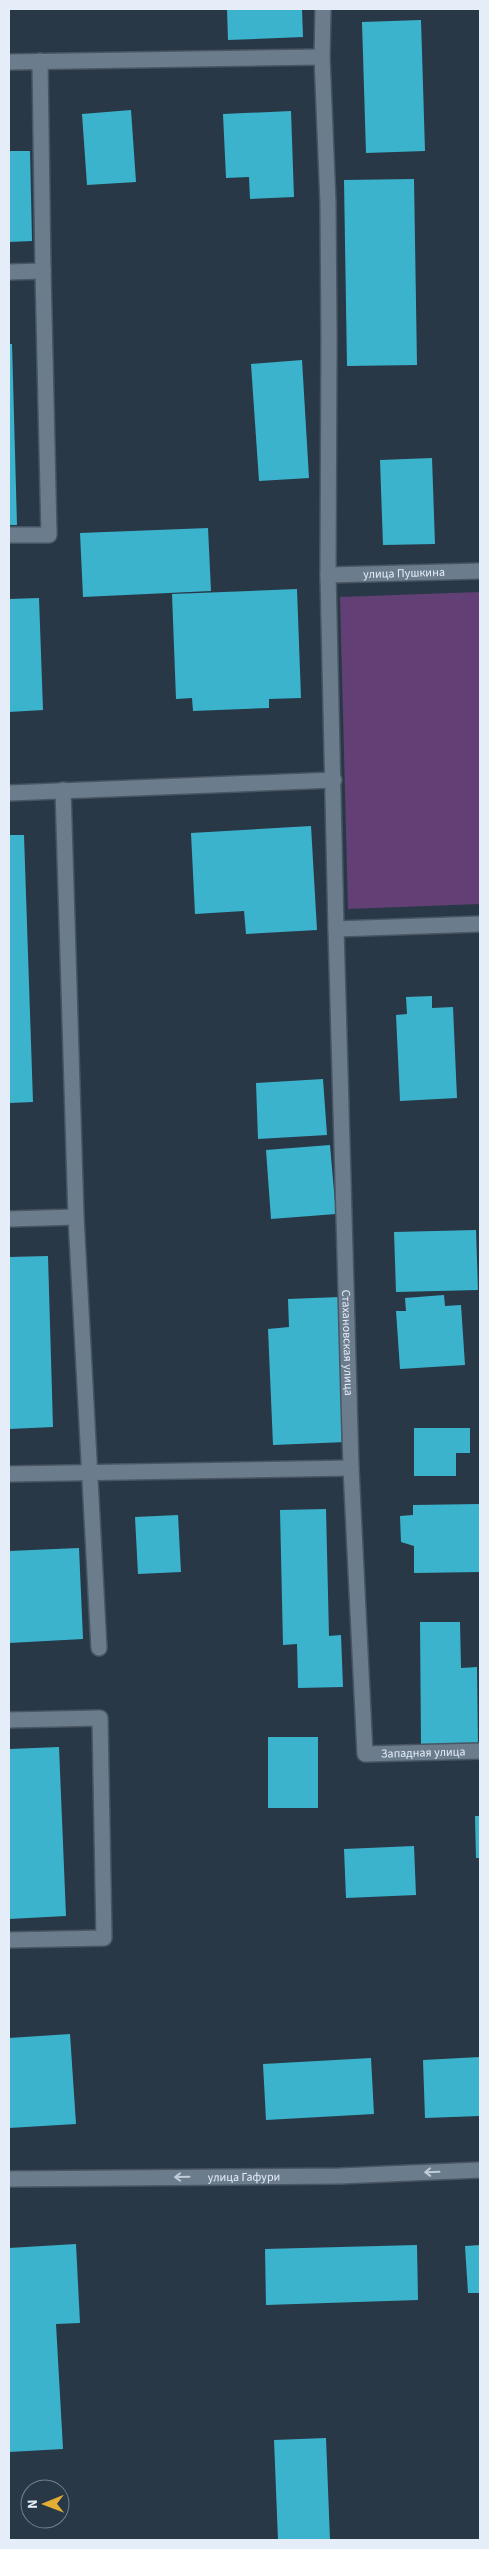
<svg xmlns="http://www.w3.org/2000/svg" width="489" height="2549" font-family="'Source Sans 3',sans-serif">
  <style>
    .green { fill: #623f74 }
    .building { fill: #3cb3cc }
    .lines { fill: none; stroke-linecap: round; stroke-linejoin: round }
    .minor-casing { stroke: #485562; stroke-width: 18 }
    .minor { stroke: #6b7c8d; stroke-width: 15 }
    .oneway { stroke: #c0ccd8 }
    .labels { text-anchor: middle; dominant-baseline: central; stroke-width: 5; stroke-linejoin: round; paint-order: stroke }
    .street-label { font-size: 12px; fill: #e5eef8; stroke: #293847 }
  </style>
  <rect width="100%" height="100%" fill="#293847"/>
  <path class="green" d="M 480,592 L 480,904 L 348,909 L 340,597 Z"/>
  <g class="building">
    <path d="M 227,9 L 302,9 L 303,37 L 228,40 Z"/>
    <path d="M 421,20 L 425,151 L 366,153 L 362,22 Z"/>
    <path d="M 131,110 L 136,182 L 87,185 L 82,114 Z"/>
    <path d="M 291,111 L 294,197 L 250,199 L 249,177 L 226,178 L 223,114 Z"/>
    <path d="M 9,151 L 30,151 L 32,241 L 9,242 Z"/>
    <path d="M 414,179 L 417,365 L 347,366 L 344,180 Z"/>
    <path d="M 9,344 L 12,344 L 17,525 L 9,525 Z"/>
    <path d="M 302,360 L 309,478 L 259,481 L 251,364 Z"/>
    <path d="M 432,458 L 435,544 L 383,545 L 380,460 Z"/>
    <path d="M 208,528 L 211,591 L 83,597 L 80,533 Z"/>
    <path d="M 297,589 L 301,698 L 269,699 L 269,708 L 193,711 L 192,698 L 176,699 L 172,594 Z"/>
    <path d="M 39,598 L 43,710 L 9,712 L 9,599 Z"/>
    <path d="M 311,826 L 317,930 L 246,934 L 244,911 L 195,914 L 191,833 Z"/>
    <path d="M 9,835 L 24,835 L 33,1102 L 9,1103 Z"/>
    <path d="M 432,996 L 432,1008 L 453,1007 L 457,1098 L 400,1101 L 396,1015 L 407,1014 L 406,997 Z"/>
    <path d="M 323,1079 L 327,1135 L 258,1139 L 256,1083 Z"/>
    <path d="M 330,1145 L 336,1214 L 271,1219 L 266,1150 Z"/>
    <path d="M 476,1230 L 478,1290 L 396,1292 L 394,1232 Z"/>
    <path d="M 48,1256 L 53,1427 L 9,1429 L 9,1257 Z"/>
    <path d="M 444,1295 L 445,1306 L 461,1305 L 465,1365 L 400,1369 L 396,1311 L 406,1311 L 405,1298 Z"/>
    <path d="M 340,1297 L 346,1442 L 273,1445 L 268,1329 L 289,1327 L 288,1299 Z"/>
    <path d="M 414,1428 L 470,1428 L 470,1453 L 456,1453 L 456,1476 L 414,1476 Z"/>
    <path d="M 480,1504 L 480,1572 L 414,1573 L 414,1546 L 401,1542 L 400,1516 L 413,1515 L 413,1505 Z"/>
    <path d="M 326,1509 L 329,1636 L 341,1635 L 343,1687 L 298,1688 L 297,1644 L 283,1645 L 280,1510 Z"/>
    <path d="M 178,1515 L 181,1572 L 138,1574 L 135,1517 Z"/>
    <path d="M 79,1548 L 83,1639 L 9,1643 L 9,1551 Z"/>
    <path d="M 420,1622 L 460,1622 L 461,1668 L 477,1667 L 478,1745 L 421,1745 Z"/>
    <rect x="268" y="1737" width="50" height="71"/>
    <path d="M 59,1747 L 66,1916 L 9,1919 L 9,1749 Z"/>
    <path d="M 475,1816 L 480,1816 L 480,1858 L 476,1858 Z"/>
    <path d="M 414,1846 L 416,1895 L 346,1898 L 344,1849 Z"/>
    <path d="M 70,2034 L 76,2124 L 9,2128 L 9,2038 Z"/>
    <path d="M 480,2057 L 480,2116 L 425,2118 L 423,2060 Z"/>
    <path d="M 371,2058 L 374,2114 L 266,2120 L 263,2064 Z"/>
    <path d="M 76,2244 L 80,2323 L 56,2324 L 63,2449 L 9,2452 L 9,2248 Z"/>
    <path d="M 417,2245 L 418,2300 L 266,2305 L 265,2249 Z"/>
    <path d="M 480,2245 L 480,2293 L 468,2293 L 465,2246 Z"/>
    <path d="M 326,2438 L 330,2540 L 278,2540 L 274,2440 Z"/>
  </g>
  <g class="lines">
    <defs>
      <g id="minor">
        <path id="s1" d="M 323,9 L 322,57 L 328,203 L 329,338 L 328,575 L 336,929 L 351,1468 L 365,1754 L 480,1751"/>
        <path d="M 40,61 L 43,271"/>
        <path d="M 9,62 L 322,57"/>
        <path d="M 9,272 L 43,271 L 49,535 L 9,535"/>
        <path id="s2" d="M 328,575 L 480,571"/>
        <path d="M 9,793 L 334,780"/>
        <path d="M 336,929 L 480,924"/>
        <path d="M 76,1217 L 99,1648"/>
        <path d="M 9,1219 L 76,1217 L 63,790"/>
        <path d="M 9,1474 L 351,1468"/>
        <path d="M 9,1720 L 100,1718 L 104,1938 L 9,1940"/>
        <path id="s3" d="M 9,2179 L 340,2176 L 480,2170"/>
      </g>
    </defs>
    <use href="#minor" class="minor-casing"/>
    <use href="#minor" class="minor"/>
  </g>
  <defs><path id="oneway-shaft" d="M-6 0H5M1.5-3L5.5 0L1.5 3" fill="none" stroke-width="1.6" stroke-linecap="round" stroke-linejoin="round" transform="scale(1.25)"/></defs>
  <g class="oneway">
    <use href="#oneway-shaft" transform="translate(432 2172) rotate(178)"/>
    <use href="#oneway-shaft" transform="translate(182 2177) rotate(179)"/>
  </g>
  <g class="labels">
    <g class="street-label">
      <text stroke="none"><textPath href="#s2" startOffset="76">улица Пушкина</textPath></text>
      <text stroke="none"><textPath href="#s1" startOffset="1334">Стахановская улица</textPath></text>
      <text stroke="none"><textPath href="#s1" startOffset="1804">Западная улица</textPath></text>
      <text stroke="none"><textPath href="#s3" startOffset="235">улица Гафури</textPath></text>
    </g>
  </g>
  <rect width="489" height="2549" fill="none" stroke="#e5eef8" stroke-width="20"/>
  <g transform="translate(45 2504) rotate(269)"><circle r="24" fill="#293847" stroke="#74818e"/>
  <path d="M0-4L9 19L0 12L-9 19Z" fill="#e4ae35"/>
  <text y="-8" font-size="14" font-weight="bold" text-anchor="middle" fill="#e5eef8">N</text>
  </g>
</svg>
